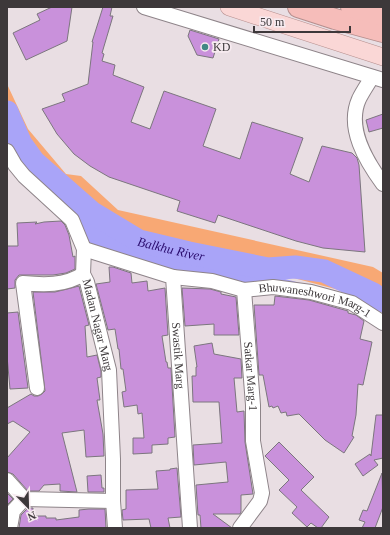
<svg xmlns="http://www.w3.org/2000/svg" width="390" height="535" font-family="'Times New Roman',serif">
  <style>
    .green { fill: #f8a874 }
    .water { fill: #a9a4f8 }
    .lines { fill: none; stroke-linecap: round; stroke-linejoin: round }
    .river { stroke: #a9a4f8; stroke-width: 23 }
    .building { fill: #c991db; stroke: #7c767e }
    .minor-casing { stroke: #8e8489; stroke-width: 16 }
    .major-casing { stroke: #b58e8d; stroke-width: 18 }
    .highway-casing { stroke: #b58e8d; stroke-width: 22 }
    .minor { stroke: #fff; stroke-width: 14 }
    .major { stroke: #fad7d6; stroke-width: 17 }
    .highway { stroke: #f6bdba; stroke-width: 20 }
    .poi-dot { fill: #418884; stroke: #f7ebf0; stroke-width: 1.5 }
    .labels { text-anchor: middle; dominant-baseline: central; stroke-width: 3.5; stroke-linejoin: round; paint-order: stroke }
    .poi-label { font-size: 12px; fill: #3d383a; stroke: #f7ebf0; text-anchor: start }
    .street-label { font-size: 12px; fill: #3d383a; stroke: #f7ebf0 }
    .water-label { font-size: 13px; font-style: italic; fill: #2a0c6e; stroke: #f7ebf0 }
  </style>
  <rect width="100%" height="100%" fill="#e9dee3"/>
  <path class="green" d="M 7,84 L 28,129 L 66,174 L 81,176 L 118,210 L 373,267 L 383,273 L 383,299 L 374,302 L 350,293 L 290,277 L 179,253 L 132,240 L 111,227 L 82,213 L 68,203 L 54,188 L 24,161 L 7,127 Z"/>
  <path class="water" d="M 7,139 L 19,162 L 65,204 L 78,215 L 106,228 L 127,242 L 214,264 L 285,279 L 346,295 L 370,304 L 323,292 L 251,284 L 162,270 L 85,243 L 84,230 L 67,217 L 7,162 Z"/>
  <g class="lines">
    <path class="river" id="s1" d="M 7,112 L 21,144 L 34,162 L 91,212 L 139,241 L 189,253 L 268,269 L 295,267 L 324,271 L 373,294 L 383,301"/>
  </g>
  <g class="building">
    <path d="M 52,7 L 72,7 L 67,41 L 26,60 L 13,33 L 40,20 L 37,14 Z"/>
    <path d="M 103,7 L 112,7 L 110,16 L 113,16 L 102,53 L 104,54 L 102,61 L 115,65 L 113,75 L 144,87 L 131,122 L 150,129 L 164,91 L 216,109 L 203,146 L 240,159 L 252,122 L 303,138 L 290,174 L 309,182 L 322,146 L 352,153 L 357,158 L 359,165 L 365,252 L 323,248 L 296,241 L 218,215 L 215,223 L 177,211 L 180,201 L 109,177 L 90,166 L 74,154 L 57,134 L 42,109 L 65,101 L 62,94 L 88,84 L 93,42 L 92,42 Z"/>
    <path d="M 190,30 L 219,39 L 213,58 L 197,55 L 188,36 Z"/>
    <path d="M 383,114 L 383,128 L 369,132 L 366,120 Z"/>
    <path d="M 61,221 L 65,225 L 69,235 L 73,257 L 75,256 L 75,269 L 66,273 L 53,275 L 19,275 L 15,280 L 15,288 L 7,289 L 7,246 L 18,246 L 17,223 L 37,222 L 35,224 L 44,222 Z"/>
    <path d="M 109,267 L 113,267 L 131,273 L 132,283 L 147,281 L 148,291 L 165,288 L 168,335 L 162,336 L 166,362 L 167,362 L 168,368 L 171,368 L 175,437 L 168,438 L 168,444 L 152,445 L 152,453 L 133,454 L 133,438 L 144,438 L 142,413 L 138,414 L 137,405 L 124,407 L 122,392 L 126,391 L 123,369 L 121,369 L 119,349 L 118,349 L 115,329 L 108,330 L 96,284 L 110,282 Z"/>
    <path d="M 79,286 L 89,325 L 85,326 L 87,357 L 97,355 L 101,371 L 101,377 L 97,378 L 100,400 L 97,400 L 103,434 L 104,456 L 86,457 L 84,430 L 62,433 L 77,492 L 60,491 L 60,484 L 44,485 L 39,491 L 28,491 L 13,474 L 7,472 L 7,458 L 30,432 L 13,421 L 7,424 L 7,408 L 31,394 L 34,396 L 38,396 L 42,394 L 45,391 L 33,292 L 55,292 Z"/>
    <path d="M 182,288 L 210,289 L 221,292 L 221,294 L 236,297 L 239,335 L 214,335 L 214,324 L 185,326 Z"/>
    <path d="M 275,296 L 309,300 L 348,311 L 348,313 L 356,315 L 364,321 L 360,339 L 372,342 L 363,385 L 358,384 L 356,415 L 352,436 L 354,437 L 344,453 L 325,440 L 299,414 L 287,416 L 286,412 L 281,413 L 278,406 L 273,408 L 272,406 L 269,407 L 263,375 L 259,375 L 254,305 L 274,305 Z"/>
    <path d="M 18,312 L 28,388 L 10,389 L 7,356 L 7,313 Z"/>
    <path d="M 212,343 L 214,354 L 241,359 L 242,378 L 234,378 L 237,412 L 244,411 L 245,442 L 253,494 L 241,495 L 241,512 L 240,514 L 213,514 L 232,528 L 201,528 L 200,515 L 198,515 L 196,485 L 228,482 L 226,462 L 194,465 L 193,445 L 222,443 L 219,402 L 193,402 L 192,376 L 196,376 L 196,367 L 197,367 L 194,346 Z"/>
    <path d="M 376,415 L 383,415 L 383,458 L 374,460 L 378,465 L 363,476 L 355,464 L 370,454 L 371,456 Z"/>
    <path d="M 279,442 L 314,477 L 301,490 L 329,517 L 321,528 L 318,528 L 311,523 L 307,527 L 292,513 L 297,507 L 279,490 L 289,480 L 265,456 Z"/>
    <path d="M 177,468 L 181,517 L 168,518 L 170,528 L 151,528 L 149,519 L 123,520 L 122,510 L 126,509 L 126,490 L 158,489 L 156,471 L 170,470 L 170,469 Z"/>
    <path d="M 382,473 L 383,507 L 375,528 L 362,528 L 365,522 L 359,520 L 363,510 L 367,511 Z"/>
    <path d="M 101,475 L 102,488 L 104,488 L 104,492 L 88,492 L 87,476 Z"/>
    <path d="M 7,493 L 13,499 L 7,505 Z"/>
    <path d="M 28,508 L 33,508 L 33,516 L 46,516 L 46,518 L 56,518 L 56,520 L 79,517 L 79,510 L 89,509 L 105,509 L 106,528 L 19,528 L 21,515 Z"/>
  </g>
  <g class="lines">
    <defs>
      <g id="minor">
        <path d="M 144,7 L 383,80"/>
        <path d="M 372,77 C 368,84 363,91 359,99 C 346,128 366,161 383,184"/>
        <path id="s2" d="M 7,151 L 15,165 L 24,176 L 72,220 L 84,249 L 83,274 L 87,282 L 109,370 L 113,459 L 113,501 L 115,528"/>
        <path id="s3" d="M 84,249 L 173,277 L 190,528"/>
        <path id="s4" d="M 173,277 L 212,281 L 244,290 L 253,405 L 253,441 L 262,493 L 260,501 L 240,528"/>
        <path id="s5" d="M 244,290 L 273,287 L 311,292 L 352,303 L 383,323"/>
        <path d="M 37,388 L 23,283 C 43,285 65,286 83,274"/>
        <path d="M 7,480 L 24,499 L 113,501"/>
        <path d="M 10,528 L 13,511 L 24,499"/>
      </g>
      <path id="major" d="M 229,7 L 383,57"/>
      <g id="highway">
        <path d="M 298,7 L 335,19 L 383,32"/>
        <path d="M 351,7 L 383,16"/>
      </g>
    </defs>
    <use href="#minor" class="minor-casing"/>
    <use href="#major" class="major-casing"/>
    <use href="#highway" class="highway-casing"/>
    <use href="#minor" class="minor"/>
    <use href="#major" class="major"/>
    <use href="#highway" class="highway"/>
  </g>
  <circle class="poi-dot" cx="205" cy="47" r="4"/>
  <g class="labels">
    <g class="poi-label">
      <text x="213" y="47">KD</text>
    </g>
    <g class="street-label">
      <text stroke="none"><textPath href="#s5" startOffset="73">Bhuwaneshwori Marg-1</textPath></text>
      <text stroke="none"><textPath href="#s2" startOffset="205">Madan Nagar Marg</textPath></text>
      <text stroke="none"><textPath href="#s3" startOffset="172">Swastik Marg</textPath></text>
      <text stroke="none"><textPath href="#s4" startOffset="159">Satkar Marg-1</textPath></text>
    </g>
    <g class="water-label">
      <text stroke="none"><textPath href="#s1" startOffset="222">Balkhu River</textPath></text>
    </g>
  </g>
  <rect width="390" height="535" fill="none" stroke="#3d383a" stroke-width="16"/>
  <g transform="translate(28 507) rotate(157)" stroke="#f7ebf0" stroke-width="3" paint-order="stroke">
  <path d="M0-3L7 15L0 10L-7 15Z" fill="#3d383a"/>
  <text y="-6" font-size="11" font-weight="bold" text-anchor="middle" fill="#3d383a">N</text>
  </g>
  <path d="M254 26v6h96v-6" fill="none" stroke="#3d383a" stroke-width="2"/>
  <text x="260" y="26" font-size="12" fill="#3d383a" stroke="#f7ebf0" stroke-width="3" paint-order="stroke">50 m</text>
</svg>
